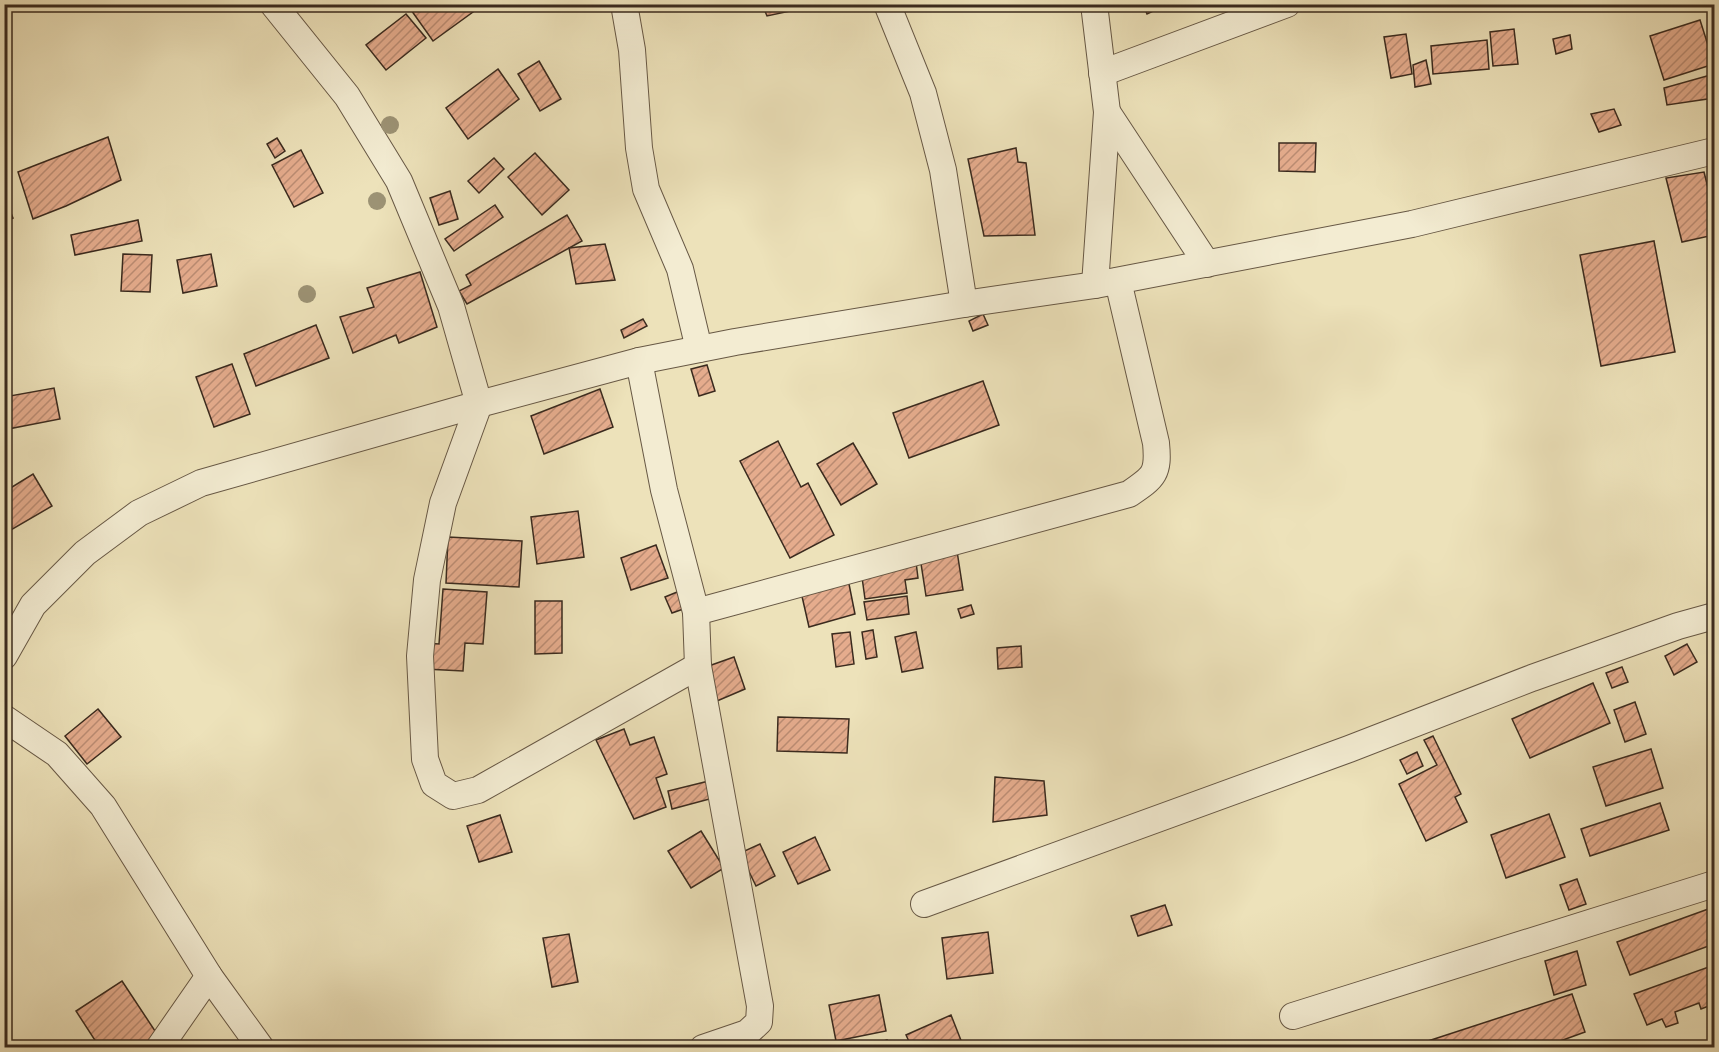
<svg xmlns="http://www.w3.org/2000/svg" width="1719" height="1052" font-family="'IM FELL DW Pica',serif">
  <style>
    .building { fill: url(#building-hatch); stroke: #3a2a1e; stroke-width: 1.5 }
    .lines { fill: none; stroke-linecap: round; stroke-linejoin: round }
    .street-casing { stroke: #675845; stroke-width: 28 }
    .street { stroke: #f3ecd2; stroke-width: 26 }
    .tree { fill: #9c9274 }
  </style>
  <defs>
    <pattern id="building-hatch" width="6" height="6" patternUnits="userSpaceOnUse" patternTransform="scale(1.5)"><rect width="6" height="6" fill="#e5ac8d"/><path d="M-1 1l2-2M0 6l6-6M5 7l2-2" fill="none" stroke="#bb8c73"/></pattern>
  </defs>
  <rect width="100%" height="100%" fill="#ede2ba"/>
  <filter id="stains"><feTurbulence type="fractalNoise" baseFrequency=".00333" numOctaves="4"/><feColorMatrix values="0 0 0 0 .2 0 0 0 0 .09 0 0 0 0 .02 0 0 0 .5 -.17"/></filter>
  <radialGradient id="worn" r=".72"><stop offset=".6" stop-color="#630" stop-opacity="0"/><stop offset="1" stop-color="#630" stop-opacity=".3"/></radialGradient>
  <g class="building">
    <path d="M 412,4 L 484,4 L 433,41 L 409,7 Z"/>
    <path d="M 762,4 L 823,4 L 767,16 Z"/>
    <path d="M 1143,4 L 1168,4 L 1147,14 Z"/>
    <path d="M 406,14 L 426,38 L 386,70 L 366,45 Z"/>
    <path d="M 1700,20 L 1714,64 L 1664,80 L 1650,36 Z"/>
    <path d="M 1514,29 L 1518,64 L 1493,66 L 1490,32 Z"/>
    <path d="M 1406,34 L 1412,74 L 1391,78 L 1384,37 Z"/>
    <path d="M 1570,35 L 1572,49 L 1556,54 L 1553,39 Z"/>
    <path d="M 1487,40 L 1489,69 L 1433,74 L 1431,46 Z"/>
    <path d="M 1426,60 L 1431,84 L 1415,87 L 1413,65 Z"/>
    <path d="M 539,61 L 561,99 L 540,111 L 518,74 Z"/>
    <path d="M 498,69 L 519,99 L 468,139 L 446,108 Z"/>
    <path d="M 1714,74 L 1714,98 L 1667,105 L 1664,88 Z"/>
    <path d="M 1614,109 L 1621,125 L 1599,132 L 1591,114 Z"/>
    <path d="M 108,137 L 121,180 L 66,206 L 33,219 L 18,172 Z"/>
    <path d="M 277,138 L 285,151 L 275,158 L 267,144 Z"/>
    <path d="M 1279,143 L 1316,143 L 1315,172 L 1279,171 Z"/>
    <path d="M 1016,148 L 1018,162 L 1026,163 L 1035,235 L 984,236 L 968,159 Z"/>
    <path d="M 301,150 L 323,193 L 294,207 L 272,165 Z"/>
    <path d="M 535,153 L 569,190 L 542,215 L 508,177 Z"/>
    <path d="M 494,158 L 504,169 L 479,193 L 468,181 Z"/>
    <path d="M 1704,172 L 1714,212 L 1714,235 L 1682,242 L 1666,178 Z"/>
    <path d="M 450,191 L 458,219 L 439,225 L 430,198 Z"/>
    <path d="M 4,195 L 13,218 L 4,222 Z"/>
    <path d="M 495,205 L 503,217 L 454,251 L 445,239 Z"/>
    <path d="M 567,215 L 582,241 L 467,304 L 459,291 L 471,285 L 466,275 Z"/>
    <path d="M 138,220 L 142,241 L 75,255 L 71,235 Z"/>
    <path d="M 1654,241 L 1675,352 L 1601,366 L 1580,255 Z"/>
    <path d="M 605,244 L 615,280 L 576,284 L 569,248 Z"/>
    <path d="M 123,254 L 152,255 L 150,292 L 121,291 Z"/>
    <path d="M 211,254 L 217,286 L 183,293 L 177,260 Z"/>
    <path d="M 420,272 L 437,327 L 399,343 L 396,335 L 353,353 L 340,317 L 374,307 L 367,288 Z"/>
    <path d="M 983,314 L 988,325 L 973,331 L 969,321 Z"/>
    <path d="M 643,319 L 647,326 L 624,338 L 621,330 Z"/>
    <path d="M 316,325 L 329,358 L 256,386 L 244,354 Z"/>
    <path d="M 232,364 L 250,414 L 214,427 L 196,377 Z"/>
    <path d="M 707,365 L 715,391 L 699,396 L 691,369 Z"/>
    <path d="M 983,381 L 999,425 L 909,458 L 893,413 Z"/>
    <path d="M 54,388 L 60,419 L 8,429 L 4,397 Z"/>
    <path d="M 600,389 L 613,427 L 544,454 L 531,416 Z"/>
    <path d="M 778,441 L 801,487 L 808,483 L 834,535 L 790,558 L 740,461 Z"/>
    <path d="M 853,443 L 877,484 L 841,505 L 817,464 Z"/>
    <path d="M 33,474 L 52,506 L 4,534 L 4,492 Z"/>
    <path d="M 578,511 L 584,557 L 537,564 L 531,517 Z"/>
    <path d="M 448,537 L 522,541 L 519,587 L 446,583 Z"/>
    <path d="M 656,545 L 668,578 L 631,590 L 621,558 Z"/>
    <path d="M 957,551 L 963,590 L 926,596 L 920,557 Z"/>
    <path d="M 916,562 L 918,578 L 905,580 L 907,593 L 865,599 L 861,570 Z"/>
    <path d="M 848,579 L 855,614 L 809,627 L 801,592 Z"/>
    <path d="M 443,589 L 487,592 L 483,644 L 465,643 L 463,671 L 425,669 L 426,643 L 439,644 Z"/>
    <path d="M 682,590 L 689,607 L 672,613 L 665,597 Z"/>
    <path d="M 907,596 L 909,614 L 867,620 L 864,602 Z"/>
    <path d="M 535,601 L 562,601 L 562,653 L 535,654 Z"/>
    <path d="M 971,605 L 974,614 L 961,618 L 958,609 Z"/>
    <path d="M 873,630 L 877,657 L 866,659 L 862,632 Z"/>
    <path d="M 850,632 L 854,664 L 836,667 L 832,634 Z"/>
    <path d="M 916,632 L 923,668 L 902,672 L 895,637 Z"/>
    <path d="M 1687,644 L 1697,662 L 1674,675 L 1665,656 Z"/>
    <path d="M 1021,646 L 1022,667 L 998,669 L 997,648 Z"/>
    <path d="M 734,657 L 745,689 L 717,701 L 703,668 Z"/>
    <path d="M 1622,667 L 1628,682 L 1612,688 L 1606,673 Z"/>
    <path d="M 1593,683 L 1610,723 L 1530,758 L 1512,719 Z"/>
    <path d="M 1635,702 L 1646,734 L 1625,742 L 1614,710 Z"/>
    <path d="M 98,709 L 121,737 L 87,764 L 65,736 Z"/>
    <path d="M 778,717 L 849,719 L 847,753 L 777,751 Z"/>
    <path d="M 624,729 L 630,745 L 654,737 L 667,774 L 656,778 L 666,807 L 634,819 L 596,740 Z"/>
    <path d="M 1433,736 L 1461,794 L 1455,797 L 1467,822 L 1426,841 L 1399,784 L 1437,765 L 1424,740 Z"/>
    <path d="M 1651,749 L 1663,788 L 1606,806 L 1593,767 Z"/>
    <path d="M 1417,752 L 1423,766 L 1407,774 L 1400,760 Z"/>
    <path d="M 995,777 L 1044,781 L 1047,815 L 993,822 Z"/>
    <path d="M 713,780 L 717,797 L 672,809 L 668,791 Z"/>
    <path d="M 1660,803 L 1669,830 L 1590,856 L 1581,829 Z"/>
    <path d="M 1549,814 L 1565,857 L 1506,878 L 1491,835 Z"/>
    <path d="M 500,815 L 512,852 L 479,862 L 467,826 Z"/>
    <path d="M 701,831 L 724,868 L 691,888 L 668,851 Z"/>
    <path d="M 815,837 L 830,870 L 798,884 L 783,852 Z"/>
    <path d="M 760,844 L 775,876 L 756,886 L 740,853 Z"/>
    <path d="M 1577,879 L 1586,904 L 1569,910 L 1560,885 Z"/>
    <path d="M 1165,905 L 1172,925 L 1138,936 L 1131,916 Z"/>
    <path d="M 1711,908 L 1714,918 L 1714,944 L 1630,975 L 1617,942 Z"/>
    <path d="M 988,932 L 993,973 L 947,979 L 942,938 Z"/>
    <path d="M 569,934 L 578,982 L 552,987 L 543,938 Z"/>
    <path d="M 1577,951 L 1586,985 L 1554,995 L 1545,961 Z"/>
    <path d="M 1714,965 L 1714,1004 L 1701,1009 L 1699,1003 L 1675,1012 L 1678,1023 L 1666,1027 L 1662,1019 L 1647,1025 L 1634,994 Z"/>
    <path d="M 122,981 L 161,1040 L 148,1048 L 100,1048 L 76,1011 Z"/>
    <path d="M 1572,994 L 1585,1032 L 1541,1048 L 1431,1048 L 1428,1041 Z"/>
    <path d="M 879,995 L 886,1031 L 836,1041 L 829,1005 Z"/>
    <path d="M 951,1015 L 964,1048 L 912,1048 L 906,1035 Z"/>
    <path d="M 887,1040 L 889,1048 L 864,1048 L 864,1047 Z"/>
  </g>
  <g class="lines">
    <defs>
      <g id="street">
        <path d="M 273,4 L 347,96 L 399,181 L 451,306 L 479,404 L 443,503 L 427,580 L 420,656 L 425,759 L 434,784 L 453,796 L 478,790 L 698,666"/>
        <path d="M 624,4 L 632,50 L 639,148 L 646,189 L 680,269 L 699,349"/>
        <path d="M 887,4 L 923,93 L 943,170 L 964,304"/>
        <path d="M 1094,4 L 1107,112 L 1095,285"/>
        <path d="M 1102,73 L 1287,4"/>
        <path d="M 1107,112 L 1207,264"/>
        <path d="M 639,361 L 664,490 L 696,612 L 698,666 L 760,1006 L 759,1022 L 747,1033 L 703,1048"/>
        <path d="M 696,612 L 1129,494 C 1154,477 1159,474 1156,443 L 1118,281"/>
        <path d="M 4,656 L 33,605 L 85,553 L 139,513 L 201,483 L 479,404 L 639,361 L 735,342 L 964,304 L 1095,285 L 1412,224 L 1714,151"/>
        <path d="M 4,718 L 57,754 L 103,806 L 209,976 L 261,1048"/>
        <path d="M 924,904 L 1349,749 L 1532,678 L 1678,626 L 1714,616"/>
        <path d="M 1293,1016 L 1714,884"/>
        <path d="M 159,1048 L 209,976"/>
      </g>
    </defs>
    <use href="#street" class="street-casing"/>
    <use href="#street" class="street"/>
  </g>
  <g class="tree">
    <circle cx="390" cy="125" r="9"/>
    <circle cx="377" cy="201" r="9"/>
    <circle cx="307" cy="294" r="9"/>
  </g>
  <rect width="1719" height="1052" fill="none" stroke="#ede2ba" stroke-width="24"/>
  <rect x="6" y="6" width="1707" height="1040" fill="none" stroke="#3a2a1e" stroke-width="3"/>
  <rect x="12" y="12" width="1695" height="1028" fill="none" stroke="#3a2a1e" stroke-width="1.5"/>
  <rect width="100%" height="100%" filter="url(#stains)"/>
  <rect width="100%" height="100%" fill="url(#worn)"/>
</svg>
